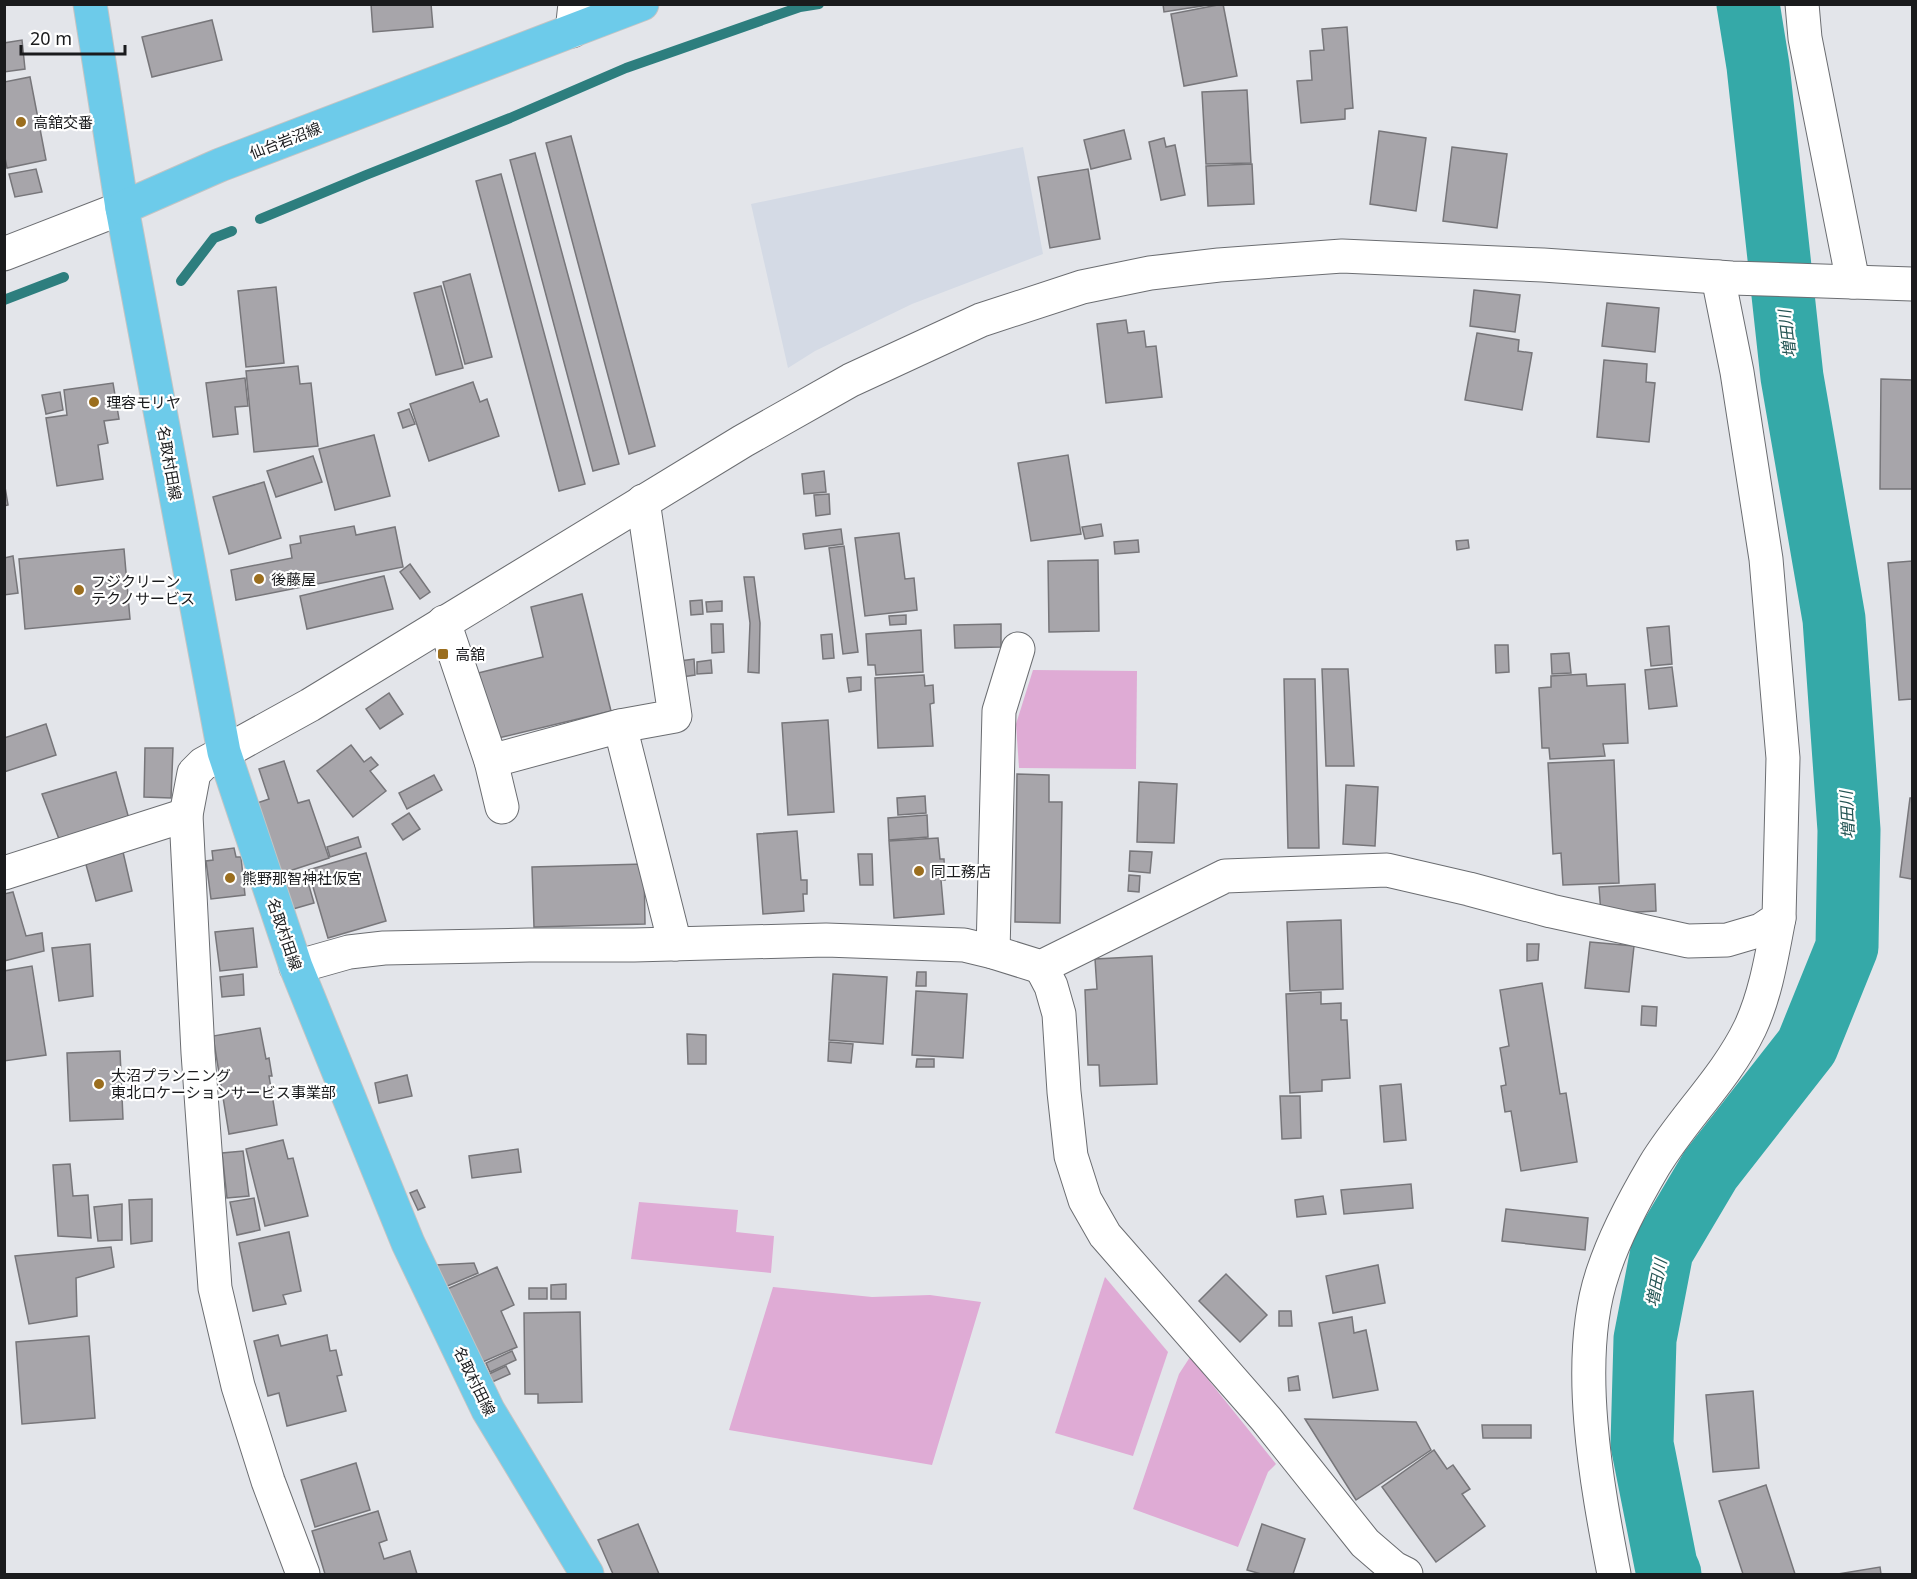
<svg xmlns="http://www.w3.org/2000/svg" width="1917" height="1579" font-family="'Noto Sans','Noto Sans JP',sans-serif">
  <style>
    .built { fill: #d4dae5 }
    .green { fill: #dfabd5 }
    .lines { fill: none; stroke-linecap: round; stroke-linejoin: round }
    .stream { stroke: #2d7e7e; stroke-width: 10 }
    .river { stroke: #35a9a8; stroke-width: 63 }
    .building { fill: #a7a5aa; stroke: #77767a; stroke-width: 1.5 }
    .minor-casing { stroke: #6b6d71; stroke-width: 35 }
    .major-casing { stroke: #c3c4c4; stroke-width: 35 }
    .minor { stroke: #fff; stroke-width: 33 }
    .major { stroke: #6dcbea; stroke-width: 33 }
    .poi-dot { fill: #9b6e1e; stroke: #fff; stroke-width: 2 }
    .labels { text-anchor: middle; dominant-baseline: central; stroke-width: 4.5; stroke-linejoin: round; paint-order: stroke }
    .poi-label { font-size: 15px; fill: #1a1b1d; stroke: #fff; text-anchor: start }
    .street-label { font-size: 15px; fill: #1a1b1d; stroke: #fff }
    .water-label { font-size: 16px; font-style: italic; fill: #255554; stroke: #fff }
  </style>
  <rect width="100%" height="100%" fill="#e3e5ea"/>
  <path class="built" d="M 1023,147 L 1043,254 L 912,304 L 815,351 L 788,368 L 751,204 Z"/>
  <g class="green">
    <path d="M 1033,670 L 1137,671 L 1136,769 L 1019,768 L 1016,724 Z"/>
    <path d="M 639,1202 L 738,1210 L 736,1232 L 774,1236 L 771,1273 L 631,1259 Z"/>
    <path d="M 1105,1277 L 1168,1352 L 1133,1456 L 1055,1433 Z"/>
    <path d="M 773,1287 L 872,1297 L 930,1295 L 981,1302 L 932,1465 L 729,1430 Z"/>
    <path d="M 1190,1357 L 1276,1464 L 1268,1472 L 1238,1547 L 1133,1509 L 1179,1374 Z"/>
  </g>
  <g class="lines">
    <g class="stream">
      <path d="M 260,219 L 366,175 L 510,118 L 626,68 L 800,7 L 819,4"/>
      <path d="M 181,281 L 214,238 L 232,231"/>
      <path d="M 4,300 L 64,277"/>
    </g>
    <path class="river" d="M 1670,1574 L 1666,1565 L 1642,1444 L 1645,1339 L 1662,1251 L 1710,1170 L 1807,1046 L 1847,947 L 1849,830 L 1834,619 L 1792,377 L 1758,66 L 1748,4"/>
  </g>
  <g class="building">
    <path d="M 371,4 L 431,4 L 433,27 L 373,32 Z"/>
    <path d="M 1163,4 L 1208,4 L 1208,5 L 1164,12 Z"/>
    <path d="M 1223,4 L 1237,76 L 1184,86 L 1171,14 Z"/>
    <path d="M 212,20 L 222,60 L 152,77 L 142,37 Z"/>
    <path d="M 1347,27 L 1353,108 L 1345,109 L 1345,119 L 1301,123 L 1297,81 L 1312,80 L 1310,51 L 1324,50 L 1322,29 Z"/>
    <path d="M 22,40 L 25,69 L 4,72 L 4,43 Z"/>
    <path d="M 30,77 L 46,160 L 7,168 L 4,153 L 4,82 Z"/>
    <path d="M 1247,90 L 1251,163 L 1206,164 L 1202,92 Z"/>
    <path d="M 1124,130 L 1131,159 L 1091,169 L 1084,140 Z"/>
    <path d="M 1379,131 L 1426,138 L 1416,211 L 1370,204 Z"/>
    <path d="M 571,136 L 655,446 L 629,454 L 546,143 Z"/>
    <path d="M 1164,138 L 1166,147 L 1175,145 L 1185,195 L 1161,200 L 1149,142 Z"/>
    <path d="M 1452,147 L 1507,154 L 1497,228 L 1443,221 Z"/>
    <path d="M 535,153 L 619,464 L 593,471 L 510,160 Z"/>
    <path d="M 1252,164 L 1254,204 L 1208,206 L 1206,166 Z"/>
    <path d="M 36,169 L 42,192 L 15,197 L 9,174 Z"/>
    <path d="M 1088,169 L 1100,239 L 1050,248 L 1038,177 Z"/>
    <path d="M 501,174 L 585,484 L 559,491 L 476,181 Z"/>
    <path d="M 470,274 L 492,357 L 465,364 L 443,282 Z"/>
    <path d="M 441,286 L 463,368 L 436,375 L 414,293 Z"/>
    <path d="M 276,287 L 284,363 L 246,367 L 238,291 Z"/>
    <path d="M 1474,290 L 1520,295 L 1515,332 L 1470,326 Z"/>
    <path d="M 1607,303 L 1659,308 L 1655,352 L 1602,346 Z"/>
    <path d="M 1126,320 L 1128,333 L 1144,331 L 1146,347 L 1156,346 L 1162,397 L 1106,403 L 1097,324 Z"/>
    <path d="M 1477,333 L 1519,340 L 1518,351 L 1532,353 L 1522,410 L 1465,400 Z"/>
    <path d="M 1604,360 L 1647,364 L 1646,382 L 1655,383 L 1649,442 L 1597,437 Z"/>
    <path d="M 298,366 L 300,384 L 311,383 L 318,446 L 254,452 L 246,371 Z"/>
    <path d="M 245,378 L 248,406 L 235,407 L 238,434 L 213,437 L 206,383 Z"/>
    <path d="M 1881,379 L 1912,380 L 1912,489 L 1880,489 Z"/>
    <path d="M 473,382 L 480,402 L 487,399 L 499,436 L 429,461 L 410,404 Z"/>
    <path d="M 113,383 L 119,419 L 104,421 L 108,443 L 98,445 L 103,479 L 57,486 L 46,418 L 67,415 L 64,390 Z"/>
    <path d="M 60,392 L 63,410 L 46,414 L 42,395 Z"/>
    <path d="M 409,409 L 415,424 L 403,428 L 398,413 Z"/>
    <path d="M 374,435 L 390,496 L 335,510 L 319,449 Z"/>
    <path d="M 1068,455 L 1081,534 L 1031,541 L 1018,463 Z"/>
    <path d="M 313,456 L 322,482 L 276,497 L 267,471 Z"/>
    <path d="M 824,471 L 826,492 L 804,494 L 802,474 Z"/>
    <path d="M 4,481 L 8,505 L 4,506 Z"/>
    <path d="M 264,482 L 281,538 L 229,554 L 213,497 Z"/>
    <path d="M 829,494 L 830,514 L 816,516 L 814,495 Z"/>
    <path d="M 1101,524 L 1103,536 L 1085,539 L 1082,527 Z"/>
    <path d="M 354,526 L 356,535 L 395,527 L 403,567 L 236,600 L 231,570 L 292,558 L 290,545 L 301,543 L 300,536 Z"/>
    <path d="M 841,529 L 843,544 L 805,549 L 803,534 Z"/>
    <path d="M 899,533 L 905,579 L 914,578 L 917,610 L 865,616 L 855,538 Z"/>
    <path d="M 1138,540 L 1139,552 L 1115,554 L 1114,542 Z"/>
    <path d="M 1468,540 L 1469,548 L 1457,550 L 1456,541 Z"/>
    <path d="M 844,546 L 858,652 L 843,654 L 829,548 Z"/>
    <path d="M 124,549 L 130,619 L 25,629 L 19,559 Z"/>
    <path d="M 13,556 L 18,593 L 4,595 L 4,558 Z"/>
    <path d="M 1098,560 L 1099,631 L 1049,632 L 1048,561 Z"/>
    <path d="M 1912,561 L 1912,699 L 1899,700 L 1888,563 Z"/>
    <path d="M 410,564 L 430,592 L 420,599 L 400,572 Z"/>
    <path d="M 384,576 L 393,609 L 307,629 L 300,596 Z"/>
    <path d="M 744,577 L 754,577 L 760,623 L 759,673 L 748,672 L 750,623 Z"/>
    <path d="M 582,594 L 611,711 L 494,739 L 478,673 L 543,657 L 531,607 Z"/>
    <path d="M 702,600 L 703,614 L 691,615 L 690,601 Z"/>
    <path d="M 722,601 L 722,611 L 707,612 L 706,602 Z"/>
    <path d="M 906,615 L 906,624 L 890,625 L 889,616 Z"/>
    <path d="M 711,624 L 723,624 L 724,652 L 712,653 Z"/>
    <path d="M 1001,624 L 1001,647 L 955,648 L 954,625 Z"/>
    <path d="M 1669,626 L 1672,664 L 1651,666 L 1647,628 Z"/>
    <path d="M 921,630 L 923,672 L 876,675 L 875,665 L 868,665 L 866,634 Z"/>
    <path d="M 832,634 L 834,658 L 823,659 L 821,635 Z"/>
    <path d="M 1495,645 L 1508,645 L 1509,672 L 1496,673 Z"/>
    <path d="M 1569,653 L 1571,673 L 1552,674 L 1551,654 Z"/>
    <path d="M 694,659 L 695,675 L 682,677 L 680,661 Z"/>
    <path d="M 711,660 L 712,673 L 697,674 L 697,662 Z"/>
    <path d="M 1672,667 L 1677,706 L 1649,709 L 1645,670 Z"/>
    <path d="M 1322,669 L 1348,669 L 1354,766 L 1326,766 Z"/>
    <path d="M 1586,674 L 1587,686 L 1625,684 L 1628,743 L 1603,744 L 1605,756 L 1550,759 L 1549,748 L 1542,748 L 1539,688 L 1551,687 L 1551,676 Z"/>
    <path d="M 924,675 L 925,686 L 933,685 L 934,703 L 930,704 L 933,746 L 878,748 L 875,678 Z"/>
    <path d="M 861,677 L 861,690 L 849,692 L 847,678 Z"/>
    <path d="M 1284,679 L 1315,679 L 1319,848 L 1288,848 Z"/>
    <path d="M 389,693 L 403,714 L 380,729 L 366,709 Z"/>
    <path d="M 828,720 L 834,812 L 788,815 L 782,723 Z"/>
    <path d="M 46,724 L 56,755 L 4,772 L 4,738 Z"/>
    <path d="M 351,745 L 364,762 L 371,757 L 378,765 L 370,771 L 386,791 L 353,817 L 317,771 Z"/>
    <path d="M 145,748 L 173,748 L 171,798 L 144,797 Z"/>
    <path d="M 1614,760 L 1619,883 L 1563,885 L 1561,853 L 1553,854 L 1548,763 Z"/>
    <path d="M 284,761 L 298,803 L 309,800 L 329,858 L 277,875 L 254,804 L 269,799 L 259,769 Z"/>
    <path d="M 116,772 L 129,819 L 59,839 L 42,794 Z"/>
    <path d="M 1017,774 L 1049,775 L 1049,802 L 1062,802 L 1060,923 L 1015,922 Z"/>
    <path d="M 434,775 L 442,790 L 407,809 L 399,793 Z"/>
    <path d="M 1139,782 L 1177,784 L 1174,843 L 1137,842 Z"/>
    <path d="M 1346,785 L 1378,787 L 1375,846 L 1343,844 Z"/>
    <path d="M 925,796 L 926,813 L 898,815 L 897,798 Z"/>
    <path d="M 1910,798 L 1912,798 L 1912,879 L 1900,877 Z"/>
    <path d="M 409,813 L 420,829 L 403,840 L 392,824 Z"/>
    <path d="M 927,815 L 928,837 L 889,840 L 888,818 Z"/>
    <path d="M 797,831 L 801,880 L 807,880 L 807,894 L 803,894 L 804,911 L 763,914 L 757,834 Z"/>
    <path d="M 358,837 L 361,847 L 330,857 L 327,847 Z"/>
    <path d="M 938,838 L 940,859 L 944,859 L 945,880 L 941,880 L 944,914 L 894,918 L 889,841 Z"/>
    <path d="M 234,848 L 236,857 L 241,857 L 245,895 L 211,899 L 206,861 L 213,860 L 212,851 Z"/>
    <path d="M 1130,851 L 1152,852 L 1150,873 L 1129,871 Z"/>
    <path d="M 123,852 L 132,891 L 96,901 L 85,861 Z"/>
    <path d="M 366,853 L 386,921 L 328,938 L 308,870 Z"/>
    <path d="M 858,854 L 872,854 L 873,885 L 860,885 Z"/>
    <path d="M 644,864 L 645,924 L 534,927 L 532,867 Z"/>
    <path d="M 305,872 L 314,903 L 286,911 L 277,879 Z"/>
    <path d="M 1129,875 L 1140,876 L 1139,892 L 1128,891 Z"/>
    <path d="M 1655,884 L 1656,911 L 1601,914 L 1599,887 Z"/>
    <path d="M 13,892 L 26,936 L 42,933 L 44,951 L 4,961 L 4,894 Z"/>
    <path d="M 1341,920 L 1343,989 L 1290,991 L 1287,922 Z"/>
    <path d="M 253,928 L 257,967 L 220,971 L 215,932 Z"/>
    <path d="M 1590,942 L 1634,946 L 1629,992 L 1585,988 Z"/>
    <path d="M 90,944 L 93,996 L 59,1001 L 52,948 Z"/>
    <path d="M 1527,944 L 1539,944 L 1538,960 L 1527,961 Z"/>
    <path d="M 1152,956 L 1157,1084 L 1100,1086 L 1099,1065 L 1088,1065 L 1085,990 L 1097,989 L 1095,959 Z"/>
    <path d="M 32,966 L 46,1055 L 4,1061 L 4,971 Z"/>
    <path d="M 917,972 L 926,972 L 926,986 L 916,986 Z"/>
    <path d="M 243,974 L 244,995 L 222,997 L 220,977 Z"/>
    <path d="M 833,974 L 887,977 L 883,1044 L 829,1040 Z"/>
    <path d="M 1542,983 L 1560,1094 L 1566,1093 L 1577,1162 L 1521,1171 L 1511,1111 L 1505,1112 L 1501,1086 L 1506,1085 L 1500,1048 L 1509,1046 L 1500,990 Z"/>
    <path d="M 916,991 L 967,994 L 963,1058 L 912,1055 Z"/>
    <path d="M 1321,992 L 1321,1004 L 1341,1003 L 1341,1020 L 1347,1020 L 1350,1078 L 1322,1080 L 1322,1091 L 1290,1093 L 1286,994 Z"/>
    <path d="M 1642,1006 L 1657,1007 L 1656,1026 L 1641,1025 Z"/>
    <path d="M 260,1028 L 266,1059 L 269,1058 L 272,1076 L 269,1076 L 277,1125 L 229,1134 L 213,1036 Z"/>
    <path d="M 687,1034 L 706,1035 L 706,1064 L 688,1064 Z"/>
    <path d="M 829,1042 L 853,1044 L 851,1063 L 828,1061 Z"/>
    <path d="M 120,1051 L 123,1119 L 70,1121 L 67,1053 Z"/>
    <path d="M 917,1059 L 934,1059 L 934,1067 L 916,1067 Z"/>
    <path d="M 407,1075 L 412,1096 L 379,1103 L 375,1083 Z"/>
    <path d="M 1401,1084 L 1406,1140 L 1384,1142 L 1380,1086 Z"/>
    <path d="M 1280,1096 L 1300,1096 L 1301,1138 L 1282,1139 Z"/>
    <path d="M 283,1140 L 288,1159 L 293,1158 L 308,1216 L 265,1226 L 246,1149 Z"/>
    <path d="M 518,1149 L 521,1172 L 472,1178 L 469,1156 Z"/>
    <path d="M 243,1151 L 249,1196 L 227,1198 L 222,1153 Z"/>
    <path d="M 70,1164 L 73,1196 L 88,1195 L 91,1238 L 58,1236 L 53,1165 Z"/>
    <path d="M 1411,1184 L 1413,1208 L 1344,1214 L 1341,1190 Z"/>
    <path d="M 417,1190 L 425,1207 L 418,1210 L 410,1193 Z"/>
    <path d="M 1323,1196 L 1326,1214 L 1297,1217 L 1295,1200 Z"/>
    <path d="M 254,1198 L 260,1230 L 237,1235 L 230,1202 Z"/>
    <path d="M 152,1199 L 152,1241 L 131,1244 L 129,1200 Z"/>
    <path d="M 122,1204 L 122,1240 L 98,1241 L 94,1207 Z"/>
    <path d="M 1506,1209 L 1588,1218 L 1585,1250 L 1502,1241 Z"/>
    <path d="M 289,1232 L 301,1291 L 283,1295 L 286,1304 L 253,1311 L 239,1243 Z"/>
    <path d="M 111,1247 L 114,1267 L 76,1278 L 77,1316 L 29,1324 L 15,1256 Z"/>
    <path d="M 474,1263 L 478,1273 L 445,1287 L 436,1265 Z"/>
    <path d="M 1378,1265 L 1385,1303 L 1333,1313 L 1326,1276 Z"/>
    <path d="M 497,1267 L 514,1305 L 501,1311 L 517,1347 L 478,1364 L 445,1290 Z"/>
    <path d="M 1226,1274 L 1267,1315 L 1240,1342 L 1199,1301 Z"/>
    <path d="M 566,1284 L 566,1299 L 551,1299 L 551,1285 Z"/>
    <rect x="529" y="1288" width="18" height="11"/>
    <path d="M 1279,1311 L 1291,1311 L 1292,1326 L 1279,1326 Z"/>
    <path d="M 580,1312 L 582,1402 L 538,1403 L 538,1394 L 525,1394 L 524,1313 Z"/>
    <path d="M 1352,1317 L 1354,1333 L 1366,1330 L 1378,1390 L 1333,1398 L 1319,1323 Z"/>
    <path d="M 278,1335 L 281,1346 L 327,1335 L 330,1351 L 336,1350 L 342,1375 L 337,1376 L 346,1411 L 287,1426 L 279,1393 L 268,1396 L 254,1341 Z"/>
    <path d="M 89,1336 L 95,1418 L 22,1424 L 16,1342 Z"/>
    <path d="M 512,1351 L 516,1360 L 490,1372 L 486,1363 Z"/>
    <path d="M 506,1366 L 510,1374 L 490,1383 L 487,1375 Z"/>
    <path d="M 1298,1376 L 1300,1390 L 1289,1391 L 1288,1378 Z"/>
    <path d="M 1753,1391 L 1759,1468 L 1713,1472 L 1706,1395 Z"/>
    <path d="M 1305,1419 L 1416,1422 L 1431,1450 L 1356,1500 Z"/>
    <path d="M 1482,1425 L 1531,1425 L 1531,1438 L 1483,1438 Z"/>
    <path d="M 1434,1450 L 1447,1469 L 1453,1465 L 1470,1489 L 1462,1494 L 1485,1526 L 1436,1562 L 1382,1487 Z"/>
    <path d="M 356,1463 L 370,1510 L 315,1527 L 301,1480 Z"/>
    <path d="M 1766,1485 L 1795,1574 L 1743,1574 L 1719,1501 Z"/>
    <path d="M 378,1511 L 387,1540 L 379,1543 L 384,1559 L 410,1551 L 417,1574 L 325,1574 L 312,1531 Z"/>
    <path d="M 638,1524 L 659,1574 L 613,1574 L 598,1540 Z"/>
    <path d="M 1262,1524 L 1305,1539 L 1293,1574 L 1261,1574 L 1247,1570 Z"/>
    <path d="M 1880,1567 L 1881,1574 L 1838,1574 Z"/>
  </g>
  <g class="lines">
    <defs>
      <g id="minor">
        <path d="M 1802,4 L 1805,38 L 1853,282"/>
        <path d="M 572,31 L 575,4"/>
        <path d="M 4,254 L 122,208"/>
        <path d="M 444,622 L 491,761 L 620,726 L 675,944"/>
        <path d="M 620,726 L 675,716 L 643,501"/>
        <path d="M 491,761 L 502,807"/>
        <path d="M 4,873 L 186,815"/>
        <path d="M 993,952 L 999,711 L 1018,649"/>
        <path d="M 296,967 L 349,952 L 384,948 L 529,945 L 634,945 L 826,940 L 964,945 L 993,952 L 1041,967 L 1225,876 L 1387,870 L 1469,889 L 1551,911 L 1688,941 L 1727,940 L 1761,930 L 1779,918 L 1783,758 L 1766,559 L 1737,372 L 1718,277"/>
        <path d="M 1041,967 L 1051,986 L 1059,1014 L 1064,1092 L 1071,1156 L 1085,1200 L 1105,1235 L 1266,1419 L 1365,1543 L 1394,1568 L 1406,1574"/>
        <path d="M 303,1574 L 268,1481 L 238,1386 L 215,1288 L 198,1053 L 186,815 L 194,773 L 203,764 L 310,705 L 743,441 L 851,380 L 981,320 L 1082,287 L 1150,273 L 1219,265 L 1342,256 L 1543,265 L 1732,278 L 1912,284"/>
        <path d="M 1614,1574 C 1597,1486 1573,1359 1603,1272 C 1615,1235 1634,1200 1654,1166 C 1683,1118 1726,1078 1750,1028 C 1766,994 1772,954 1779,918"/>
      </g>
      <g id="major">
        <path d="M 90,4 L 122,208 L 224,752 L 296,967 L 408,1243 L 488,1410 L 587,1574"/>
        <path d="M 122,208 L 220,165 L 642,4"/>
      </g>
    </defs>
    <use href="#minor" class="minor-casing"/>
    <use href="#major" class="major-casing"/>
    <use href="#minor" class="minor"/>
    <use href="#major" class="major"/>
  </g>
  <g class="poi-dot">
    <circle cx="21" cy="122" r="6"/>
    <circle cx="94" cy="402" r="6"/>
    <circle cx="259" cy="579" r="6"/>
    <circle cx="79" cy="590" r="6"/>
    <rect x="437" y="648" width="12" height="12" rx="3"/>
    <circle cx="919" cy="871" r="6"/>
    <circle cx="230" cy="878" r="6"/>
    <circle cx="99" cy="1084" r="6"/>
  </g>
  <g class="labels">
    <g class="poi-label">
      <text x="33" y="122">高舘交番</text>
      <text x="106" y="402">理容モリヤ</text>
      <text x="271" y="579">後藤屋</text>
      <text x="91" y="581">フジクリーン<tspan x="91" dy="17">テクノサービス</tspan></text>
      <text x="455" y="654">高舘</text>
      <text x="931" y="871">同工務店</text>
      <text x="242" y="878">熊野那智神社仮宮</text>
      <text x="111" y="1075">大沼プランニング<tspan x="111" dy="17">東北ロケーションサービス事業部</tspan></text>
    </g>
    <g class="street-label">
      <text transform="translate(285 140) rotate(-21)">仙台岩沼線</text>
      <text transform="translate(170 463) rotate(80)">名取村田線</text>
      <text transform="translate(285 934) rotate(71)">名取村田線</text>
      <text transform="translate(475 1381) rotate(64)">名取村田線</text>
    </g>
    <g class="water-label">
      <text transform="translate(1787 334) rotate(-97)">増田川</text>
      <text transform="translate(1847 815) rotate(-93)">増田川</text>
      <text transform="translate(1656 1283) rotate(-79)">増田川</text>
    </g>
  </g>
  <rect width="1917" height="1579" fill="none" stroke="#1a1b1d" stroke-width="12"/>
  <path d="M21 45v9h104v-9" fill="none" stroke="#1a1b1d" stroke-width="3"/>
  <text x="30" y="45" font-size="18" fill="#1a1b1d" stroke="#ffffff" stroke-width="4.5" paint-order="stroke">20 m</text>
</svg>
